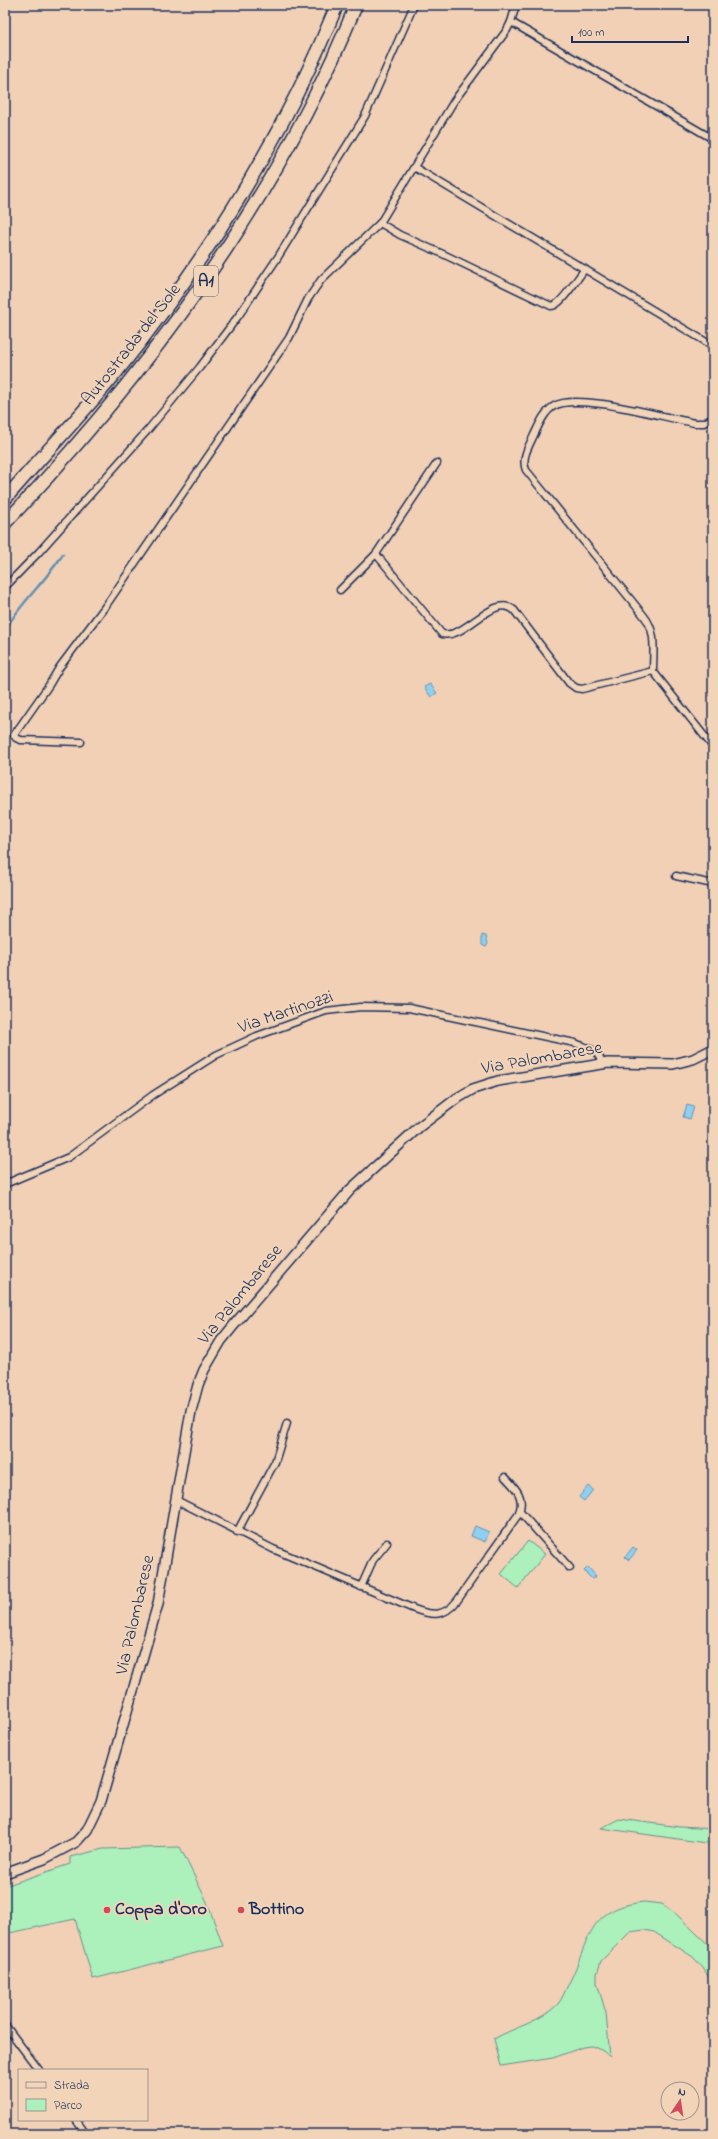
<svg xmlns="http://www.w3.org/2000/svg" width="718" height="2139" font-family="'Indie Flower',sans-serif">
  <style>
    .green { fill: #acf0bb; stroke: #64908c }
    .water { fill: #8fd0f0; stroke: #6190b6 }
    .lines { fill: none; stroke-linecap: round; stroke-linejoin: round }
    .stream { stroke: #6190b6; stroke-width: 2.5 }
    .minor-casing { stroke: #1b2f5e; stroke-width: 9 }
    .secondary-casing { stroke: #1b2f5e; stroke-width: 12 }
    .motorway-casing { stroke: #1b2f5e; stroke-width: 15 }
    .minor { stroke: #f2d5b8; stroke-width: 6 }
    .secondary { stroke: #f2d5b8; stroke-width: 9 }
    .motorway { stroke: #f2d5b8; stroke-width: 12 }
    .poi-dot { fill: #d1495b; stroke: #f2d5b8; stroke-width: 1.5 }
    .labels { text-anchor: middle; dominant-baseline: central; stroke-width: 4; stroke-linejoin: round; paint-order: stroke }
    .shield { fill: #f2d5b8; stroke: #5c6179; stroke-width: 1 }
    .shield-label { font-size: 17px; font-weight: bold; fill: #1b2f5e }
    .street-label { font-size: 18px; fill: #1b2f5e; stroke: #f2d5b8 }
    .poi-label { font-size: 18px; font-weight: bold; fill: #1b2f5e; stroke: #f2d5b8; text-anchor: start }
  </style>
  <rect width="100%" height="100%" fill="#f2d0b5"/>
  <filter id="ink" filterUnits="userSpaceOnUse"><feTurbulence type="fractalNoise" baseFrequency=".025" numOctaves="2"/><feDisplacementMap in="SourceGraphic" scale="8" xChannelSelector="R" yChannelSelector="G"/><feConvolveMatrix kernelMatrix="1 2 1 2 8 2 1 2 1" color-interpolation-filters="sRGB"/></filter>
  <g filter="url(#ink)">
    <g class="green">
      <path d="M 528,1541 L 545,1554 L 518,1588 L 501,1574 Z"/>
      <path d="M 619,1819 L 680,1827 L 713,1829 L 713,1844 L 601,1828 Z"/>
      <path d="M 180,1847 L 207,1902 L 223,1946 L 93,1979 L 75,1919 L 5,1934 L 5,1886 L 70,1864 L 70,1857 L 103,1849 Z"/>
      <path d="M 644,1902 L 662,1904 L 676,1914 L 713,1949 L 713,1984 L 703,1968 L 693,1957 L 654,1932 L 644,1930 L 630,1932 L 601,1961 L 597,1974 L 597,1983 L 606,2013 L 610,2057 L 603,2051 L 592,2046 L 583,2047 L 553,2058 L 501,2066 L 494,2039 C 514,2027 541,2022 558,2004 C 562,1999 565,1991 568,1985 C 591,1941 585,1908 644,1902 Z"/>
    </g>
    <g class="water">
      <path d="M 430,684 L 437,693 L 431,697 L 424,687 Z"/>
      <path d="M 482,935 L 486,936 L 488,944 L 486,947 L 482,945 Z"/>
      <path d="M 687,1105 L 694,1107 L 690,1119 L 683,1117 Z"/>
      <path d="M 588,1486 L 593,1490 L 584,1501 L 579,1497 Z"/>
      <path d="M 475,1526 L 489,1532 L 485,1542 L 471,1536 Z"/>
      <path d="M 633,1547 L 637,1550 L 629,1560 L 625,1557 Z"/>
      <path d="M 588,1567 L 596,1576 L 592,1579 L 584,1571 Z"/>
    </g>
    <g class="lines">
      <path class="stream" d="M 5,630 C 21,602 46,581 63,554"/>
      <defs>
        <g id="minor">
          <path d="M 511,22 L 713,139"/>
          <path d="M 414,167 L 713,346"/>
          <path d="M 380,223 L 400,235 L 443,254 L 551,306 C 560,307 578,277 585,269"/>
          <path d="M 437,463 L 376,554 L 442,634 C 465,640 493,593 514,610 L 569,683 L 576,688 L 582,689 L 653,671 C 653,651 657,632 644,616 L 526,470 C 521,458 529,446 534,435 C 539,425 544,412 554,406 C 578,392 665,418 695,423 L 704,423 L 713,418"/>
          <path d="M 5,587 L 39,552 L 147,431 L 200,367 L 239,315 L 278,257 L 365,116 L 414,5"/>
          <path d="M 340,590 L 376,554"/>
          <path d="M 653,671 L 713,747"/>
          <path d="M 81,742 L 21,740 L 16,738 L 14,735 L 49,685 L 59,668 L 107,604 L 289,338 L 308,299 L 321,280 L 380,223 L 454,101 L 507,30 L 511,22 L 516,5"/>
          <path d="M 676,876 L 713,884"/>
          <path d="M 5,1184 L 69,1157 L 153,1095 L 216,1055 L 257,1036 L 326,1011 L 361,1007 L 409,1008 L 575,1043 L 595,1051 L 604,1064"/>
          <path d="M 176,1500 L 273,1549 L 414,1609 C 433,1616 444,1617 457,1601 L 518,1515 C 526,1498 516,1488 505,1477"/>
          <path d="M 520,1512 L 570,1568"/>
          <path d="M 237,1532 L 275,1462 L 287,1423"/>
          <path d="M 361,1587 L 373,1560 L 387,1543"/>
          <path d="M 5,2025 L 39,2070"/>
          <path d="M 76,2120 L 86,2134"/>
        </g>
        <path id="secondary" d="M 5,1873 L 44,1859 L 76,1842 L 87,1830 L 101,1801 L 158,1604 L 191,1411 L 198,1385 L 204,1370 L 221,1341 L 234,1325 L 350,1190 L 419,1127 L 456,1099 L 473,1089 L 498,1081 L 608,1063 L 673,1064 L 693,1059 L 713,1049"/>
        <g id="motorway">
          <path d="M 5,499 C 41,457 80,417 115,374 C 205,262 283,138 337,5"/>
          <path d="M 5,523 C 149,372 277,200 356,5"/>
        </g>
      </defs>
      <use href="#minor" class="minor-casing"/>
      <use href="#secondary" class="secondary-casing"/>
      <use href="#motorway" class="motorway-casing"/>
      <use href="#minor" class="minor"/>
      <use href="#secondary" class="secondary"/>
      <use href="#motorway" class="motorway"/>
    </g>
  </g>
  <g class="poi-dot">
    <circle cx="107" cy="1910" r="4"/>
    <circle cx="241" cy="1910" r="4"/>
  </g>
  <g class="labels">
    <rect class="shield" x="194" y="266" width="24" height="30" rx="3"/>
    <g class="shield-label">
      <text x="206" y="281">A1</text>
    </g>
    <g class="street-label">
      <text transform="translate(132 345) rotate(-52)">Autostrada del Sole</text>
      <text transform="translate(286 1013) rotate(-19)">Via Martinozzi</text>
      <text transform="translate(542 1059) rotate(-10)">Via Palombarese</text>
      <text transform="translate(241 1295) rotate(-51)">Via Palombarese</text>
      <text transform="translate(136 1615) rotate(-77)">Via Palombarese</text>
    </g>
    <g class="poi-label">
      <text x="115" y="1910">Coppa d'Oro</text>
      <text x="249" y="1910">Bottino</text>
    </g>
  </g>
  <rect width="718" height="2139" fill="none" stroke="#f2d5b8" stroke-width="20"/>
  <rect x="10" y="10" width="698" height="2119" fill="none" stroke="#1b2f5e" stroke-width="1.5" filter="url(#ink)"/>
  <rect x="18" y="2069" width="130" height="52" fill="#f2d5b8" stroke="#9c9394"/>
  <rect x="26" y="2082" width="20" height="6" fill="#f2d5b8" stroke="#9c9394"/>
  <text x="54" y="2089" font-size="12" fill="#1b2f5e">Strada</text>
  <rect x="26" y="2099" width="20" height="12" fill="#acf0bb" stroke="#9c9394"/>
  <text x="54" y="2109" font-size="12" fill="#1b2f5e">Parco</text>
  <g transform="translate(680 2101) rotate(13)"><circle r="19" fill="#f2d5b8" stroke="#9c9394"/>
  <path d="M0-3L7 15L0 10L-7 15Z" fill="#d1495b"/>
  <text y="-6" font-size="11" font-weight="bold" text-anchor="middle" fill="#1b2f5e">N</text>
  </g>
  <path d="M572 36v6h116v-6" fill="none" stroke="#1b2f5e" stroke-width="2"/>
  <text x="578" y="36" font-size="12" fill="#1b2f5e" stroke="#f2d5b8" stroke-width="3" paint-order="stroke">100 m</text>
</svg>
